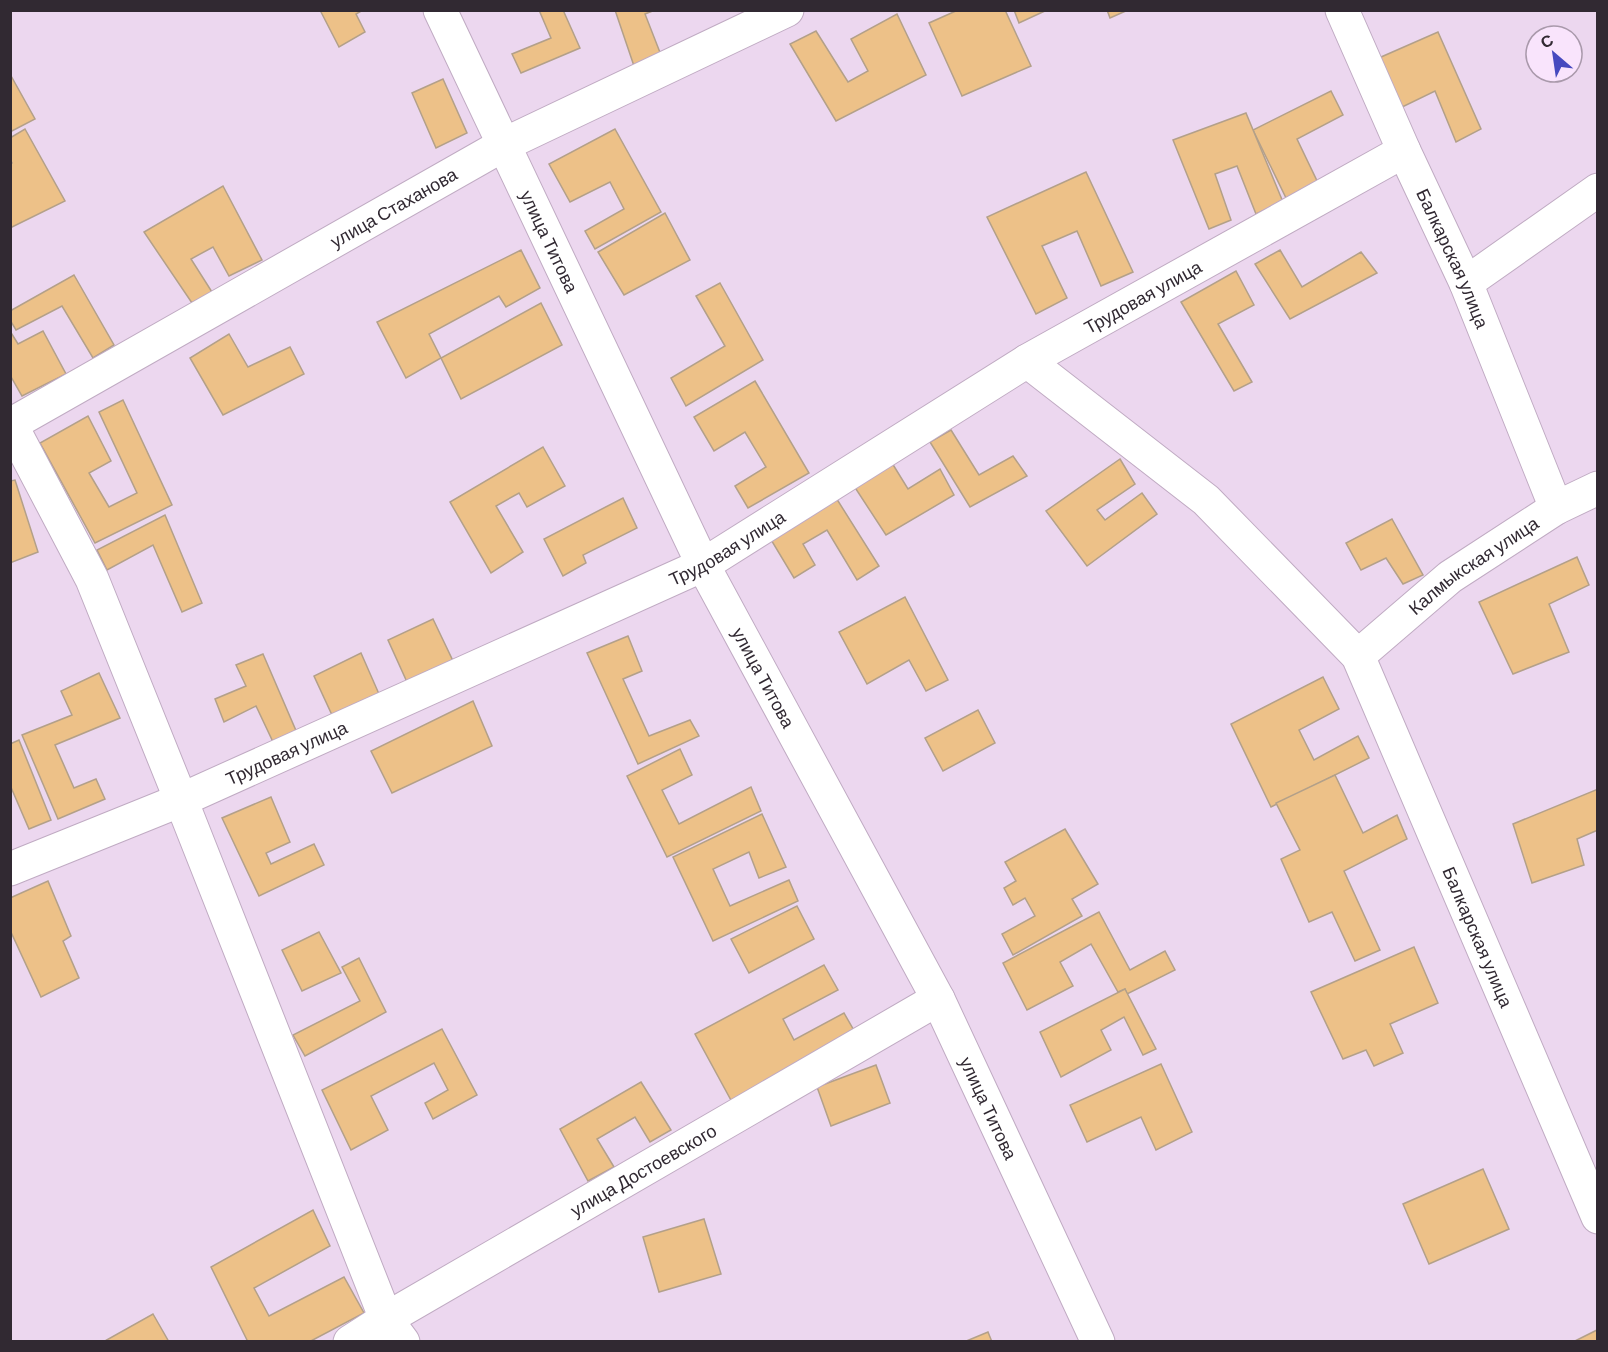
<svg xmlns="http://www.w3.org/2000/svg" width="1608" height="1352" font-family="Barlow,sans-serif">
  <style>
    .building { fill: #edc188; stroke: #b3a089; stroke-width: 1.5 }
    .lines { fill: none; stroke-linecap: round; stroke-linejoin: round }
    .minor-casing { stroke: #c0abc3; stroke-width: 35 }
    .minor { stroke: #fff; stroke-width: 33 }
    .labels { text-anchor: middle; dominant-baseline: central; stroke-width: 6; stroke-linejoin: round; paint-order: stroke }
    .street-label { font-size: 18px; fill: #312932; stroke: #f9e4fc }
  </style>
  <rect width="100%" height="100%" fill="#ecd7ef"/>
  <g class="building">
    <path d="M 320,10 L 363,10 L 356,14 L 365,32 L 339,47 Z"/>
    <path d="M 539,10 L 563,10 L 580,48 L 521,73 L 512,54 L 551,38 Z"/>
    <path d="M 615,10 L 655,10 L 645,14 L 661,55 L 634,66 Z"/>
    <path d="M 958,10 L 1005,10 L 1031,66 L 962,96 L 929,23 Z"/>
    <path d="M 1014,10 L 1047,10 L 1019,23 Z"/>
    <path d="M 1107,10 L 1128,10 L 1110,18 Z"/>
    <path d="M 897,14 L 926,75 L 836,121 L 790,44 L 816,31 L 848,82 L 868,71 L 851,39 Z"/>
    <path d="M 1438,32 L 1481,129 L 1456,142 L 1435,91 L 1394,111 L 1372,61 Z"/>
    <path d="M 10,74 L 35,119 L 10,132 Z"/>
    <path d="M 443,79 L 467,133 L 436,148 L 412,93 Z"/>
    <path d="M 1331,91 L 1343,115 L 1297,139 L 1319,185 L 1287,200 L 1253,130 Z"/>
    <path d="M 1246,113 L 1283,202 L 1256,214 L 1237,166 L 1215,174 L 1231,220 L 1209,229 L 1173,140 Z"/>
    <path d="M 25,129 L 65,201 L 10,228 L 10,164 L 12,163 L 10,159 L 10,138 Z"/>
    <path d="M 615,129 L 661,212 L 595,249 L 585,231 L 624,209 L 610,182 L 570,202 L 549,164 Z"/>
    <path d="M 1086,172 L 1133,272 L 1101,286 L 1077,231 L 1042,246 L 1067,298 L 1036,314 L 987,217 Z"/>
    <path d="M 223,186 L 262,260 L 229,276 L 213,247 L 191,259 L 212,292 L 192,303 L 144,232 Z"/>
    <path d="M 665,213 L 690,260 L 624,295 L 598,252 Z"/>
    <path d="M 521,250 L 540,288 L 506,307 L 499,296 L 429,334 L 441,358 L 406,378 L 377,322 Z"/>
    <path d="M 1280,250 L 1302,287 L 1361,252 L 1377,273 L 1290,319 L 1255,264 Z"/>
    <path d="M 1236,271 L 1254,305 L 1218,324 L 1252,382 L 1234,391 L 1181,302 Z"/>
    <path d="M 74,275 L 114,345 L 93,358 L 62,306 L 16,330 L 10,320 L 10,311 Z"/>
    <path d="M 720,283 L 763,360 L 686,406 L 671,378 L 725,346 L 696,296 Z"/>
    <path d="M 541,303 L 562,345 L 461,399 L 441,358 Z"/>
    <path d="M 10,331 L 18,344 L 43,331 L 66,374 L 22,396 L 10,375 Z"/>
    <path d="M 229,334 L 248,367 L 290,347 L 304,374 L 223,415 L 190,358 Z"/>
    <path d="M 755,381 L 809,473 L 748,508 L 735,486 L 766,467 L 745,432 L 714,451 L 694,417 Z"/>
    <path d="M 123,400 L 172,505 L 95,543 L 40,443 L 88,416 L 111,461 L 89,473 L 109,507 L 137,493 L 99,412 Z"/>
    <path d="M 951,430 L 979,475 L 1013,456 L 1027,476 L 970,507 L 930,442 Z"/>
    <path d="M 543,447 L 565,486 L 527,507 L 519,493 L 496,506 L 523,552 L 491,573 L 450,502 Z"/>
    <path d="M 1120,459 L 1135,484 L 1097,510 L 1105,520 L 1142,493 L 1157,514 L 1087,566 L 1046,511 Z"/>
    <path d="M 892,463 L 908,489 L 940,469 L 954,495 L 886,535 L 854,486 Z"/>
    <path d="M 15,480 L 38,552 L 10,563 L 10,481 Z"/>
    <path d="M 833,493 L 879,566 L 857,580 L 827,530 L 803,544 L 815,565 L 794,578 L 767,533 Z"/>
    <path d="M 623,498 L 637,528 L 583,555 L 586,563 L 563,576 L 544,539 Z"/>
    <path d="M 165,515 L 202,603 L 182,612 L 153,545 L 107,570 L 97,550 Z"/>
    <path d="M 1392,519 L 1423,575 L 1403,584 L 1386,558 L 1361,570 L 1346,543 Z"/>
    <path d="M 1577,557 L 1589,585 L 1549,604 L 1569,652 L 1513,674 L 1479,602 Z"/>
    <path d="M 905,597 L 948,680 L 926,691 L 909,660 L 867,684 L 839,632 Z"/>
    <path d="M 433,619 L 453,661 L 407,682 L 388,640 Z"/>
    <path d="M 628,636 L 642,671 L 623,679 L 649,736 L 690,720 L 699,736 L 638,764 L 587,653 Z"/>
    <path d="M 361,653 L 379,694 L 332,715 L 314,676 Z"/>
    <path d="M 263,654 L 297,733 L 274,744 L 256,706 L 224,722 L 215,699 L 246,686 L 236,665 Z"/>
    <path d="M 99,673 L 120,718 L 55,745 L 74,788 L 96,779 L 105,799 L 58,819 L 22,735 L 72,715 L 61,691 Z"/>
    <path d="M 1323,677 L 1339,709 L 1299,730 L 1314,760 L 1358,736 L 1369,758 L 1271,807 L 1231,724 Z"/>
    <path d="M 473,701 L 492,746 L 392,793 L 371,751 Z"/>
    <path d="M 978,710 L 995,743 L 943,771 L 925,738 Z"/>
    <path d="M 19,740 L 51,820 L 29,829 L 10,785 L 10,744 Z"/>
    <path d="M 680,749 L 692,775 L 662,790 L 679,824 L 751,787 L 761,811 L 667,857 L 627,776 Z"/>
    <path d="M 1335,775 L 1363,833 L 1397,815 L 1407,839 L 1344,871 L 1380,950 L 1355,961 L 1332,912 L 1309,922 L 1281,859 L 1300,850 L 1276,803 Z"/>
    <path d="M 1598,789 L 1598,830 L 1577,839 L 1584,865 L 1532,883 L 1513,824 Z"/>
    <path d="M 271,797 L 290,842 L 266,853 L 271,864 L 314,844 L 324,865 L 259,896 L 222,818 Z"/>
    <path d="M 762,814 L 786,867 L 759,878 L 749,852 L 713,869 L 730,906 L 789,880 L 798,901 L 713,941 L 673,857 Z"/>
    <path d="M 1065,829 L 1098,884 L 1072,899 L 1082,916 L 1013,955 L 1002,934 L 1035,916 L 1025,898 L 1013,905 L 1004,888 L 1016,881 L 1005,862 Z"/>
    <path d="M 48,881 L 71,936 L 63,941 L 79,978 L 41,997 L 10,930 L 10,898 Z"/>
    <path d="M 797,906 L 814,939 L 749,973 L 731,939 Z"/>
    <path d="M 1099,912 L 1130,970 L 1165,951 L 1175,970 L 1127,994 L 1125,989 L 1118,992 L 1091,944 L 1060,962 L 1073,986 L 1027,1010 L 1003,963 Z"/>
    <path d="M 319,932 L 341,973 L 302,991 L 282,950 Z"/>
    <path d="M 1414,947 L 1438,1003 L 1390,1024 L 1403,1053 L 1374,1066 L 1366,1050 L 1343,1059 L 1311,992 Z"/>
    <path d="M 359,958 L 386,1012 L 305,1056 L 293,1035 L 360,1001 L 342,967 Z"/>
    <path d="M 824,965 L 838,990 L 783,1019 L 794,1040 L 844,1013 L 856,1034 L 732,1102 L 695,1034 Z"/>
    <path d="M 1125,989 L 1156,1049 L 1143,1055 L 1124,1017 L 1101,1030 L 1111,1050 L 1061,1077 L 1040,1032 Z"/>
    <path d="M 442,1029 L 477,1095 L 433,1119 L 425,1103 L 448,1090 L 434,1063 L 371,1096 L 388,1130 L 351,1150 L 322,1090 Z"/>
    <path d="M 1161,1064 L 1192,1132 L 1156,1150 L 1141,1117 L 1087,1142 L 1070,1105 Z"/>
    <path d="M 876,1065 L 890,1103 L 831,1126 L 817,1087 Z"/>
    <path d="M 641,1082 L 671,1130 L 650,1142 L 635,1117 L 597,1139 L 614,1167 L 588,1181 L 560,1129 Z"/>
    <path d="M 1483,1169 L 1509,1229 L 1429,1264 L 1403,1204 Z"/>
    <path d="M 313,1210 L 330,1246 L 254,1288 L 269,1316 L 344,1277 L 364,1313 L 309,1342 L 248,1342 L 211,1267 Z"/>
    <path d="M 704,1219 L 721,1274 L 659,1292 L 643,1237 Z"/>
    <path d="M 153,1314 L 169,1342 L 103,1342 Z"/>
    <path d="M 1597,1330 L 1598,1342 L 1573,1342 Z"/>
    <path d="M 988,1332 L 992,1342 L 964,1342 Z"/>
  </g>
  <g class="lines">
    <defs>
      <g id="minor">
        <path id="s1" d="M 440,10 L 703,565 L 938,999 L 1098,1342"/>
        <path id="s2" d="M 1342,10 L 1404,151 L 1466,283 L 1556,508"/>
        <path d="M 1466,283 L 1598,190"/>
        <path id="s3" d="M 1027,361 L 1206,500 L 1358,656 L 1598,1217"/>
        <path d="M 10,423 L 92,579 L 181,800 L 386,1319 L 403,1342"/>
        <path id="s4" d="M 10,425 L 503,145 L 787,10"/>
        <path id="s5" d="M 1358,656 L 1450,577 L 1556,508 L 1598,488"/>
        <path id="s6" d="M 10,869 L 181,800 L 703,565 L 1027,361 L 1404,151"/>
        <path id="s7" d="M 350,1342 L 386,1319 L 938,999"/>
      </g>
    </defs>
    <use href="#minor" class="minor-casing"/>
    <use href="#minor" class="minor"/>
  </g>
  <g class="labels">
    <g class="street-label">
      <text stroke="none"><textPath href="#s4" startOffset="441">улица Стаханова</textPath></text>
      <text stroke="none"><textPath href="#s1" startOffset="256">улица Титова</textPath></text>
      <text stroke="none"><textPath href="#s2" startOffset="272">Балкарская улица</textPath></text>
      <text stroke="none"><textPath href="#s6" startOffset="1272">Трудовая улица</textPath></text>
      <text stroke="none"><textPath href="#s6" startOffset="786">Трудовая улица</textPath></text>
      <text stroke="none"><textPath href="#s5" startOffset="147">Калмыкская улица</textPath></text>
      <text stroke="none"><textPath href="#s1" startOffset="742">улица Титова</textPath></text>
      <text stroke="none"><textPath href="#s6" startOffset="300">Трудовая улица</textPath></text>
      <text stroke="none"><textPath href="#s3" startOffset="750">Балкарская улица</textPath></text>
      <text stroke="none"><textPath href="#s1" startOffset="1228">улица Титова</textPath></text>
      <text stroke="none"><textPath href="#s7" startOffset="340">улица Достоевского</textPath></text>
    </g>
  </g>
  <rect width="1608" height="1352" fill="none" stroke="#312932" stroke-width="24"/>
  <g transform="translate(1554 54) rotate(331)"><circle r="28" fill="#f9e4fc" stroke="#a999ab" stroke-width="1.5"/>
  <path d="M0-4.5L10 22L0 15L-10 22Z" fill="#4649bf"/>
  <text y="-9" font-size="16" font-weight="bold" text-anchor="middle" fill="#312932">С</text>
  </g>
</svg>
